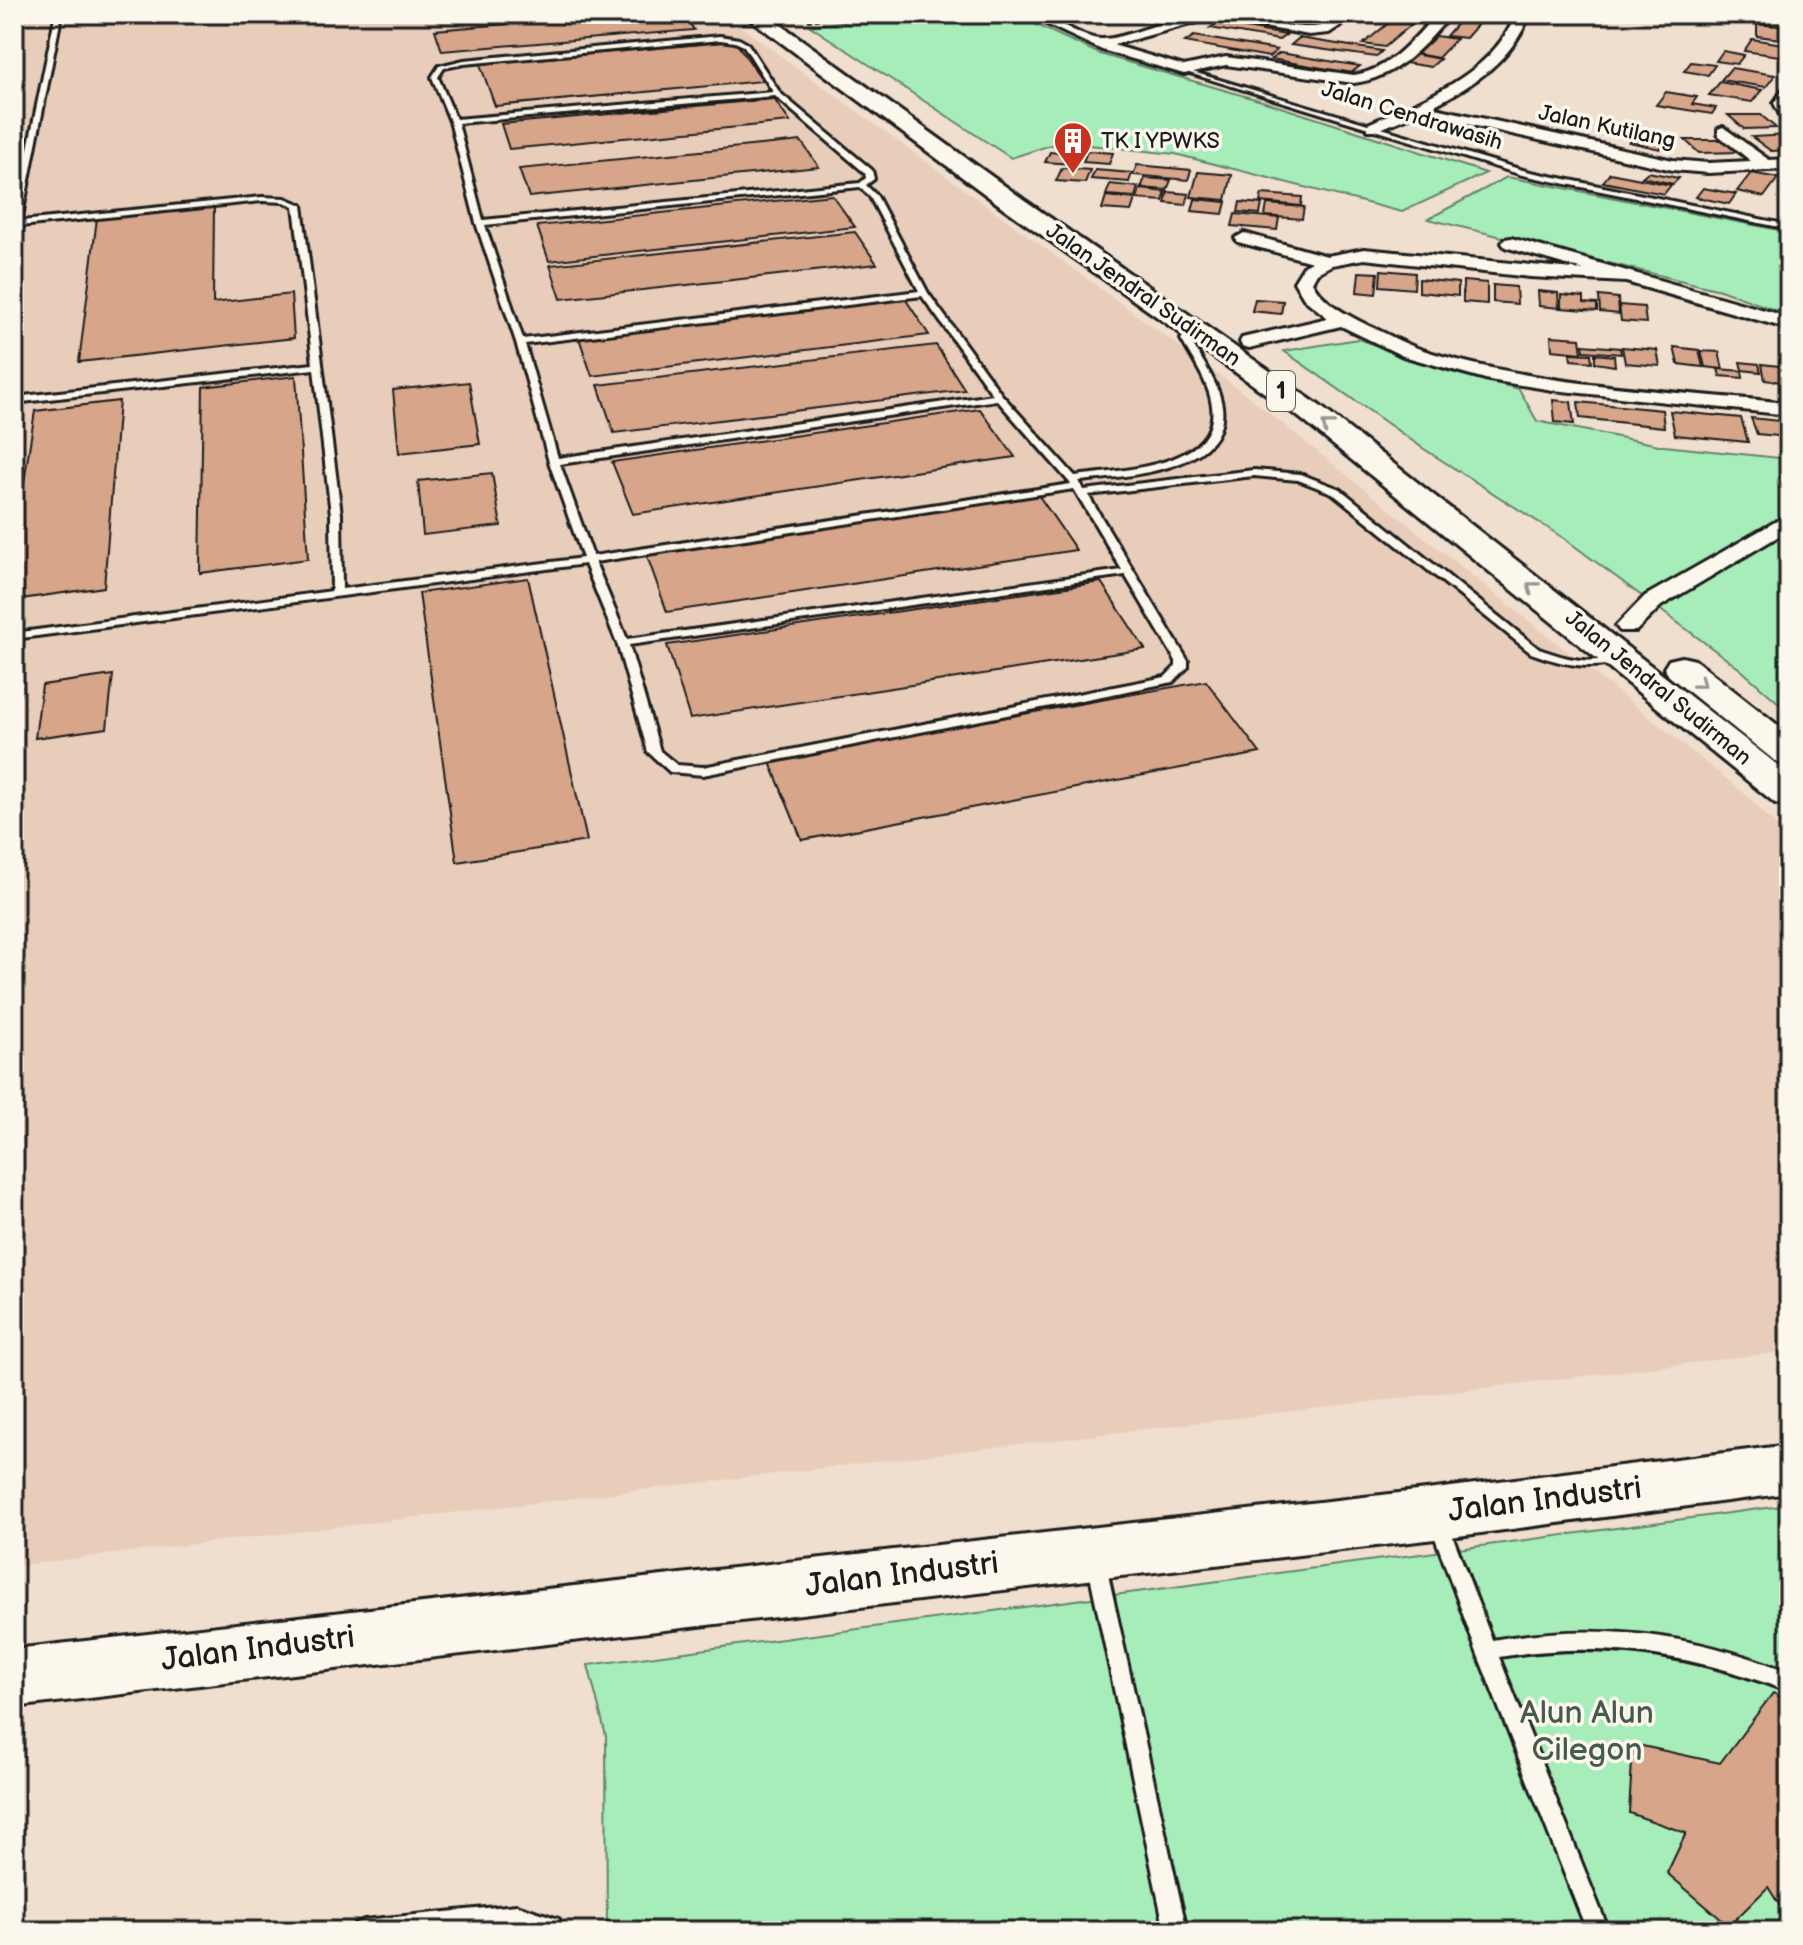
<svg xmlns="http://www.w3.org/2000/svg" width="1803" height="1945" font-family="'Balsamiq Sans',sans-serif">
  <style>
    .built { fill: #e8cdba }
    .green { fill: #a7edba; stroke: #62846b; stroke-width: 2 }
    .building { fill: #d7a58a; stroke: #1c1c1c; stroke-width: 2 }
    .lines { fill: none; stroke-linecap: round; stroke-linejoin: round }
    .lane-casing { stroke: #1c1c1c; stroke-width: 6 }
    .street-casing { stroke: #1c1c1c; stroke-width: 6 }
    .secondary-casing { stroke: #1c1c1c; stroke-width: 6 }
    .highway-casing { stroke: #1c1c1c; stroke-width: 6 }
    .path { stroke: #1c1c1c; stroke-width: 2; stroke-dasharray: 4 3; stroke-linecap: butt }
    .lane { fill: #fbf7ec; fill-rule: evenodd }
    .street { fill: #fbf7ec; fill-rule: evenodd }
    .secondary { fill: #fbf7ec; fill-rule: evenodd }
    .highway { fill: #fbf7ec; fill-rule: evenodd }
    .oneway { stroke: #97948e }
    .labels { text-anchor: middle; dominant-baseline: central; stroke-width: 7; stroke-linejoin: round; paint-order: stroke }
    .far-street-label { font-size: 22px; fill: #1c1c1c; stroke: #fbf7ec }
    .far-poi-label { font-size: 22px; fill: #1c1c1c; stroke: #fbf7ec; text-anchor: start }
    .shield { fill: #fbf7ec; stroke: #5f5e5a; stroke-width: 2 }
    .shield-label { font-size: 24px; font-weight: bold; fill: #1c1c1c }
    .near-street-label { font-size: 32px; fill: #1c1c1c; stroke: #fbf7ec }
    .near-park-label { font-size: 32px; fill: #465b4b; stroke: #fbf7ec }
  </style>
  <rect width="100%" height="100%" fill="#f0decf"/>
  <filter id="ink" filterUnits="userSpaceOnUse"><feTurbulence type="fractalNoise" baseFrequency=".0125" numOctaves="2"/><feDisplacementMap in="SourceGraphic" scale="16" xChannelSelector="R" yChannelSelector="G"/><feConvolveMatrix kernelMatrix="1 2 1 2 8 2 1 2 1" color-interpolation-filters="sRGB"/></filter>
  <g filter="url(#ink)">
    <path class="built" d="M 14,14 L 723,14 L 1249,397 L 1745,794 L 1789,838 L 1789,1351 L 14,1566 Z"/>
    <g class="green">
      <path d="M 900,14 L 1013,14 L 1100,54 L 1262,101 L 1486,173 L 1402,212 L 1175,154 L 1060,142 L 1011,158 L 810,26 Z"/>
      <path d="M 1507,177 L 1789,232 L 1789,315 L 1720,290 L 1428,219 Z"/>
      <path d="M 1358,339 L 1447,371 L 1519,389 L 1537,421 L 1664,446 L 1789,459 L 1789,712 L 1740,669 L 1565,539 L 1424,449 L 1284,351 Z"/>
      <path d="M 1789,1505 L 1789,1931 L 607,1931 L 606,1736 L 588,1665 Z"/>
    </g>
    <g class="building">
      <path d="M 629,14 L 684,14 L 694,30 L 442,51 L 435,30 Z"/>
      <path d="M 1404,14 L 1431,14 L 1421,23 L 1398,20 Z"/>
      <path d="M 1465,14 L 1485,16 L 1466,38 L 1446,36 Z"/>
      <path d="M 1755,14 L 1780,14 L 1783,21 L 1756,19 Z"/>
      <path d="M 1391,21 L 1412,24 L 1385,47 L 1363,44 Z"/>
      <path d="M 1218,23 L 1286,35 L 1279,40 L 1210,28 Z"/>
      <path d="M 1757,24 L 1789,27 L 1789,40 L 1757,36 Z"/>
      <path d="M 1194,36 L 1277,50 L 1269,57 L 1185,42 Z"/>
      <path d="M 1436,36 L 1456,39 L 1438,58 L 1417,54 Z"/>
      <path d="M 1299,38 L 1382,51 L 1376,57 L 1291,45 Z"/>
      <path d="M 1752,39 L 1789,45 L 1789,52 L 1786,57 L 1744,51 Z"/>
      <path d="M 735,41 L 763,81 L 495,106 L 480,64 Z"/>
      <path d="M 1723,51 L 1744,55 L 1737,64 L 1716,61 Z"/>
      <path d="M 1280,53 L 1360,66 L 1351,73 L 1271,59 Z"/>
      <path d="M 1408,53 L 1440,59 L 1431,67 L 1399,62 Z"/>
      <path d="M 1691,62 L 1715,65 L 1708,75 L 1684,71 Z"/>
      <path d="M 1731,68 L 1775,75 L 1766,87 L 1721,80 Z"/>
      <path d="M 1720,82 L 1762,90 L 1752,102 L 1709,95 Z"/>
      <path d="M 1666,92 L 1697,97 L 1692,104 L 1716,108 L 1712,114 L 1656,105 Z"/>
      <path d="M 774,99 L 790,122 L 509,149 L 501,124 Z"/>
      <path d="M 1728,115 L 1761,115 L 1776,128 L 1744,129 Z"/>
      <path d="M 1642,131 L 1672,138 L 1660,149 L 1629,142 Z"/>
      <path d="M 1789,135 L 1789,150 L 1771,151 L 1752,137 Z"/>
      <path d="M 1685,140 L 1725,140 L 1739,152 L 1699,153 Z"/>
      <path d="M 801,141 L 819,167 L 529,197 L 519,169 Z"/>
      <path d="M 1087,151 L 1113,153 L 1109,164 L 1083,162 Z"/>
      <path d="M 1050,152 L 1077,155 L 1072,164 L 1045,162 Z"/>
      <path d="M 1137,165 L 1191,170 L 1188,180 L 1133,175 Z"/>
      <path d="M 1062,168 L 1090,170 L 1085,183 L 1056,181 Z"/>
      <path d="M 1095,170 L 1132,173 L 1129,182 L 1091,179 Z"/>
      <path d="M 1198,172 L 1232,175 L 1226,200 L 1191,197 Z"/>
      <path d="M 1648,172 L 1679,178 L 1673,184 L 1642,177 Z"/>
      <path d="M 1610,173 L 1671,185 L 1664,194 L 1603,182 Z"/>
      <path d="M 1751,173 L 1778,178 L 1764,197 L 1737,191 Z"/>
      <path d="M 1145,178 L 1171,180 L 1167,190 L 1141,188 Z"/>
      <path d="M 1110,184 L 1138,187 L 1135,197 L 1106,195 Z"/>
      <path d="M 1703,188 L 1736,194 L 1729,204 L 1696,197 Z"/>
      <path d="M 1140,189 L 1166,192 L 1163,201 L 1137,199 Z"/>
      <path d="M 1168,192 L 1189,194 L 1186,205 L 1165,203 Z"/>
      <path d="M 1262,194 L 1302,197 L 1301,206 L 1260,202 Z"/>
      <path d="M 832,195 L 855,227 L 549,261 L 537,226 Z"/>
      <path d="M 1106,196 L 1135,199 L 1131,211 L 1102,209 Z"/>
      <path d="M 1195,199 L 1226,202 L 1223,214 L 1192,211 Z"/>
      <path d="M 1240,202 L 1262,204 L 1260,214 L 1238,212 Z"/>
      <path d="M 1267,204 L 1304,207 L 1302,219 L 1265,216 Z"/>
      <path d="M 214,207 L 213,303 L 291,294 L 294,338 L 79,362 L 97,218 Z"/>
      <path d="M 1235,214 L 1279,218 L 1277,230 L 1232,226 Z"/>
      <path d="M 855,232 L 877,264 L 561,299 L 550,265 Z"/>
      <path d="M 1381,270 L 1415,273 L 1414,289 L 1380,286 Z"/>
      <path d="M 1359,272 L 1378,273 L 1376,294 L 1357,292 Z"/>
      <path d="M 1419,279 L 1458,283 L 1458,296 L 1419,292 Z"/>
      <path d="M 1463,281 L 1487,283 L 1487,304 L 1463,302 Z"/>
      <path d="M 1493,285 L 1516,287 L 1517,304 L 1493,302 Z"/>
      <path d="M 1538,291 L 1558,293 L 1559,308 L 1539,306 Z"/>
      <path d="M 1561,295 L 1584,297 L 1584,303 L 1597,304 L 1597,311 L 1561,308 Z"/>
      <path d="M 1599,296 L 1618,298 L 1619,314 L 1600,312 Z"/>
      <path d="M 904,297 L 929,335 L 592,376 L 578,335 Z"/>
      <path d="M 1255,299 L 1283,301 L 1281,314 L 1252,311 Z"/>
      <path d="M 1619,305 L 1644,307 L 1646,323 L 1621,321 Z"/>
      <path d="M 1551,336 L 1580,338 L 1582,353 L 1552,350 Z"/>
      <path d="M 936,345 L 965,390 L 614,433 L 598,385 Z"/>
      <path d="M 1583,345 L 1620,348 L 1621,354 L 1584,351 Z"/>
      <path d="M 1622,347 L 1657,350 L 1660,366 L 1625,363 Z"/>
      <path d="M 1674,347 L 1699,350 L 1703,367 L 1678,364 Z"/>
      <path d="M 1701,351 L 1719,352 L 1723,369 L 1705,367 Z"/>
      <path d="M 1570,353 L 1591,354 L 1592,362 L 1571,360 Z"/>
      <path d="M 1595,354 L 1614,356 L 1615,366 L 1595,363 Z"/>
      <path d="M 1740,362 L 1759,364 L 1761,372 L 1742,370 Z"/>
      <path d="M 1762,364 L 1787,367 L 1789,383 L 1765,380 Z"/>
      <path d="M 1718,369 L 1742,371 L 1743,378 L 1720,376 Z"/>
      <path d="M 296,376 L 308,559 L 200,573 L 203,387 Z"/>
      <path d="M 469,382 L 480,444 L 399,453 L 393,390 Z"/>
      <path d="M 1553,400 L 1571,402 L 1574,424 L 1555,422 Z"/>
      <path d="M 119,401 L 104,587 L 14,600 L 14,547 L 35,411 Z"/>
      <path d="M 1578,402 L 1662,410 L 1664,427 L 1580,418 Z"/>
      <path d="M 980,409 L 1015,457 L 633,514 L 612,462 Z"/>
      <path d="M 1670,411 L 1741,418 L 1748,442 L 1675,435 Z"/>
      <path d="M 1751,418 L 1789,422 L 1789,437 L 1757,434 Z"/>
      <path d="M 492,473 L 501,526 L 423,535 L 418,481 Z"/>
      <path d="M 1039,496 L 1076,550 L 667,612 L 646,553 Z"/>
      <path d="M 528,578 L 587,841 L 457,862 L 419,593 Z"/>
      <path d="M 1101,582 L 1145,649 L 690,719 L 667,645 Z"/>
      <path d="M 113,675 L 107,728 L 35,738 L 42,685 Z"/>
      <path d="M 1206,681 L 1260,753 L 802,840 L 769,760 Z"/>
      <path d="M 14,687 L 21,687 L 14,727 Z"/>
      <path d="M 1773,1693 L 1789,1702 L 1789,1920 L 1768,1887 L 1729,1926 L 1667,1873 L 1686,1833 L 1629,1813 L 1633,1744 L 1720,1763 Z"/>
    </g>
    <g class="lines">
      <defs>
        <g id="lane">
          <path d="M 53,14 L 59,14 L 61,17 L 21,221 L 262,197 L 285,198 L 302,205 L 341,514 L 342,589 L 583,558 L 549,462 L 516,342 L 476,223 L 450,121 L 432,77 L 439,66 L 464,60 L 720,36 L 739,39 L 748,44 L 780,93 L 872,170 L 874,179 L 866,185 L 877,196 L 928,293 L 1002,395 L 1075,476 C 1118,470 1220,468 1212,406 C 1209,382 1192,359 1181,339 L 1192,328 L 1198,328 L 1198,332 L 1190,339 C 1201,360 1219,383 1222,406 C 1230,472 1124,476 1079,481 L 1084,490 L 1254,470 L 1300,474 L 1340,489 L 1539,649 C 1559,656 1577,662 1598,660 C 1608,659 1616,655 1624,660 L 1622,662 C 1589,670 1563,665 1531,653 L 1332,493 L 1298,480 L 1254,476 L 1088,495 L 1188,661 L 1188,667 L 1173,682 L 703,775 L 670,772 L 648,752 L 617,643 L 585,564 L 14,639 L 14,633 L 332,591 L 331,514 L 314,369 L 14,403 L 14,397 L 313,364 L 294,206 L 284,202 L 262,201 L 20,226 L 18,237 L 14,239 L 14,217 L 55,17 ZM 720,40 L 735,42 L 744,46 L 773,92 L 456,119 L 438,77 L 444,68 L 464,64 ZM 775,96 L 865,173 L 866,178 L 860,183 L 483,220 L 458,123 ZM 860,187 L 870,197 L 919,291 L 523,339 L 485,225 ZM 922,296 L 993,395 L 558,458 L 525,344 ZM 997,400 L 1071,484 L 593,556 L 560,464 ZM 1074,489 L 1122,570 L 627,639 L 595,562 ZM 1125,575 L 1176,661 L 1176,666 L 1165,677 L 703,767 L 677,765 L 660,751 L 629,645 Z"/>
          <path d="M 1186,70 L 1526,171 L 1789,225 L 1789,229 L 1522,175 L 1186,72 Z"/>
          <path d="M 1438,1513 L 1445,1515 L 1447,1521 L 1492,1640 C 1597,1622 1690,1633 1789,1672 L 1789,1692 C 1695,1654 1599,1640 1499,1657 L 1609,1931 L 1587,1931 L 1476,1650 L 1429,1521 L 1431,1515 Z"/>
          <path d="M 1096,1552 L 1103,1555 L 1105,1561 L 1187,1931 L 1165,1931 L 1087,1561 L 1089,1555 Z"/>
          <path d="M 517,1905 L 559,1919 L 564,1931 L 530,1931 L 517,1927 L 475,1931 L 353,1931 L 356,1923 L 364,1920 Z"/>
        </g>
        <g id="street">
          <path d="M 1025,14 C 1056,14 1075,37 1100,39 C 1120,41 1172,17 1196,14 C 1235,9 1273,28 1312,27 C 1330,26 1339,14 1358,14 L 1329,33 L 1309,35 L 1212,18 L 1113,45 L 1184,66 L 1226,57 L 1354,75 C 1390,70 1413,39 1437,14 L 1451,14 C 1425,46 1396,78 1354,83 L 1226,65 L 1184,74 L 1102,50 Z"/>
          <path d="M 1516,14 L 1530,14 C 1512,60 1474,85 1431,107 L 1673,160 L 1708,163 L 1751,161 L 1718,135 L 1718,129 L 1723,127 L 1769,160 L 1789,159 L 1789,169 L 1708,173 L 1673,170 L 1418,113 L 1378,130 L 1368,130 L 1368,124 C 1425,99 1492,75 1516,14 Z"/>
          <path d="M 1789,87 L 1789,125 L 1784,123 L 1774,103 L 1784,88 Z"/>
          <path d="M 1244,233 L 1327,256 L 1364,249 L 1584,270 L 1505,247 L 1502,243 L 1505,239 L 1511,238 L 1789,317 L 1789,329 L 1626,282 L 1530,277 L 1364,259 L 1332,265 L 1317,273 L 1312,282 C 1323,303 1349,316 1369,326 C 1386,333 1402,343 1420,349 C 1537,387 1666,390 1789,403 L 1789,415 L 1553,390 L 1489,380 L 1403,356 L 1341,326 L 1249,348 L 1242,346 L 1240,342 L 1242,338 L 1328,318 L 1304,299 L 1294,282 L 1304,266 L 1312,262 L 1238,242 L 1235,238 Z"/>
          <path d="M 1789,514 L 1789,530 L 1661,606 L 1636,631 L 1620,631 L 1616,626 L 1645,596 Z"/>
        </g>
        <path id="secondary" d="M 1789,1445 L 1789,1493 L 1435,1539 L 14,1707 L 14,1649 L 1435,1489 Z"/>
        <g id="highway">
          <path d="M 743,14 L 766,14 L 1023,199 L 1320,406 L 1789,774 L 1789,806 L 1775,803 L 1300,418 L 1005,209 Z"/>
          <path d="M 1682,657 L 1695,660 L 1789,734 L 1789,765 L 1775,761 L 1669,676 L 1664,668 L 1669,660 Z"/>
        </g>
      </defs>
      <use href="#lane" class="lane-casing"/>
      <use href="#street" class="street-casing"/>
      <use href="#secondary" class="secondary-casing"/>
      <use href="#highway" class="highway-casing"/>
      <path class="path" d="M 808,21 L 854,14"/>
      <use href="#lane" class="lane"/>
      <use href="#street" class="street"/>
      <use href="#secondary" class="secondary"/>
      <use href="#highway" class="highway"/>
    </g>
    <defs><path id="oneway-chevron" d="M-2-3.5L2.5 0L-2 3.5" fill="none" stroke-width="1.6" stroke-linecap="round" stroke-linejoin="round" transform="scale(2)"/></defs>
    <g class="oneway">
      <use href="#oneway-chevron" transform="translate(1327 426) rotate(-142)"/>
      <use href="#oneway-chevron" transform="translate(1532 587) rotate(-142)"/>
      <use href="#oneway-chevron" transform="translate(1700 683) rotate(38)"/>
    </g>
  </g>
  <defs>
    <symbol id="building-pin" viewBox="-11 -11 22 30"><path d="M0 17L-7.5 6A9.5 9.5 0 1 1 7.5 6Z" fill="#c8321e" stroke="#fbf7ec"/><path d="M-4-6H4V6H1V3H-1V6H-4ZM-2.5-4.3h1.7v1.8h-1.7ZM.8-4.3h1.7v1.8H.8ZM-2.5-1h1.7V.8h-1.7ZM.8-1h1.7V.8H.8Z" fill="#fff"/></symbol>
  </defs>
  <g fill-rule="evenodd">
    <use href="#building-pin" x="1051" y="119" width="44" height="60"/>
  </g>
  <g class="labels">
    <g class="far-street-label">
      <text transform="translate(1412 116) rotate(17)">Jalan Cendrawasih</text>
      <text transform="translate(1607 127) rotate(12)">Jalan Kutilang</text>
      <text transform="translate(1143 295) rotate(35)">Jalan Jendral Sudirman</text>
      <text transform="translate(1658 688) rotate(39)">Jalan Jendral Sudirman</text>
    </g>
    <g class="far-poi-label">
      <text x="1101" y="141">TK I YPWKS</text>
    </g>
    <rect class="shield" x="1267" y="371" width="28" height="40" rx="6"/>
    <g class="shield-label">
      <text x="1281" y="391">1</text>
    </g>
    <g class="near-street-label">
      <text transform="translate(1545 1500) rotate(-7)">Jalan Industri</text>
      <text transform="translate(902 1575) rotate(-7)">Jalan Industri</text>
      <text transform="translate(258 1649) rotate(-7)">Jalan Industri</text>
    </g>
    <g class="near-park-label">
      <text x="1587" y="1713">Alun Alun<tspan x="1587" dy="37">Cilegon</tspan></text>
    </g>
  </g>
  <rect width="1803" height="1945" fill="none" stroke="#fbf7ec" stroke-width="48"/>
  <rect x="24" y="24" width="1755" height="1897" fill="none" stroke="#1c1c1c" stroke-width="3" filter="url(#ink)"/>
</svg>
